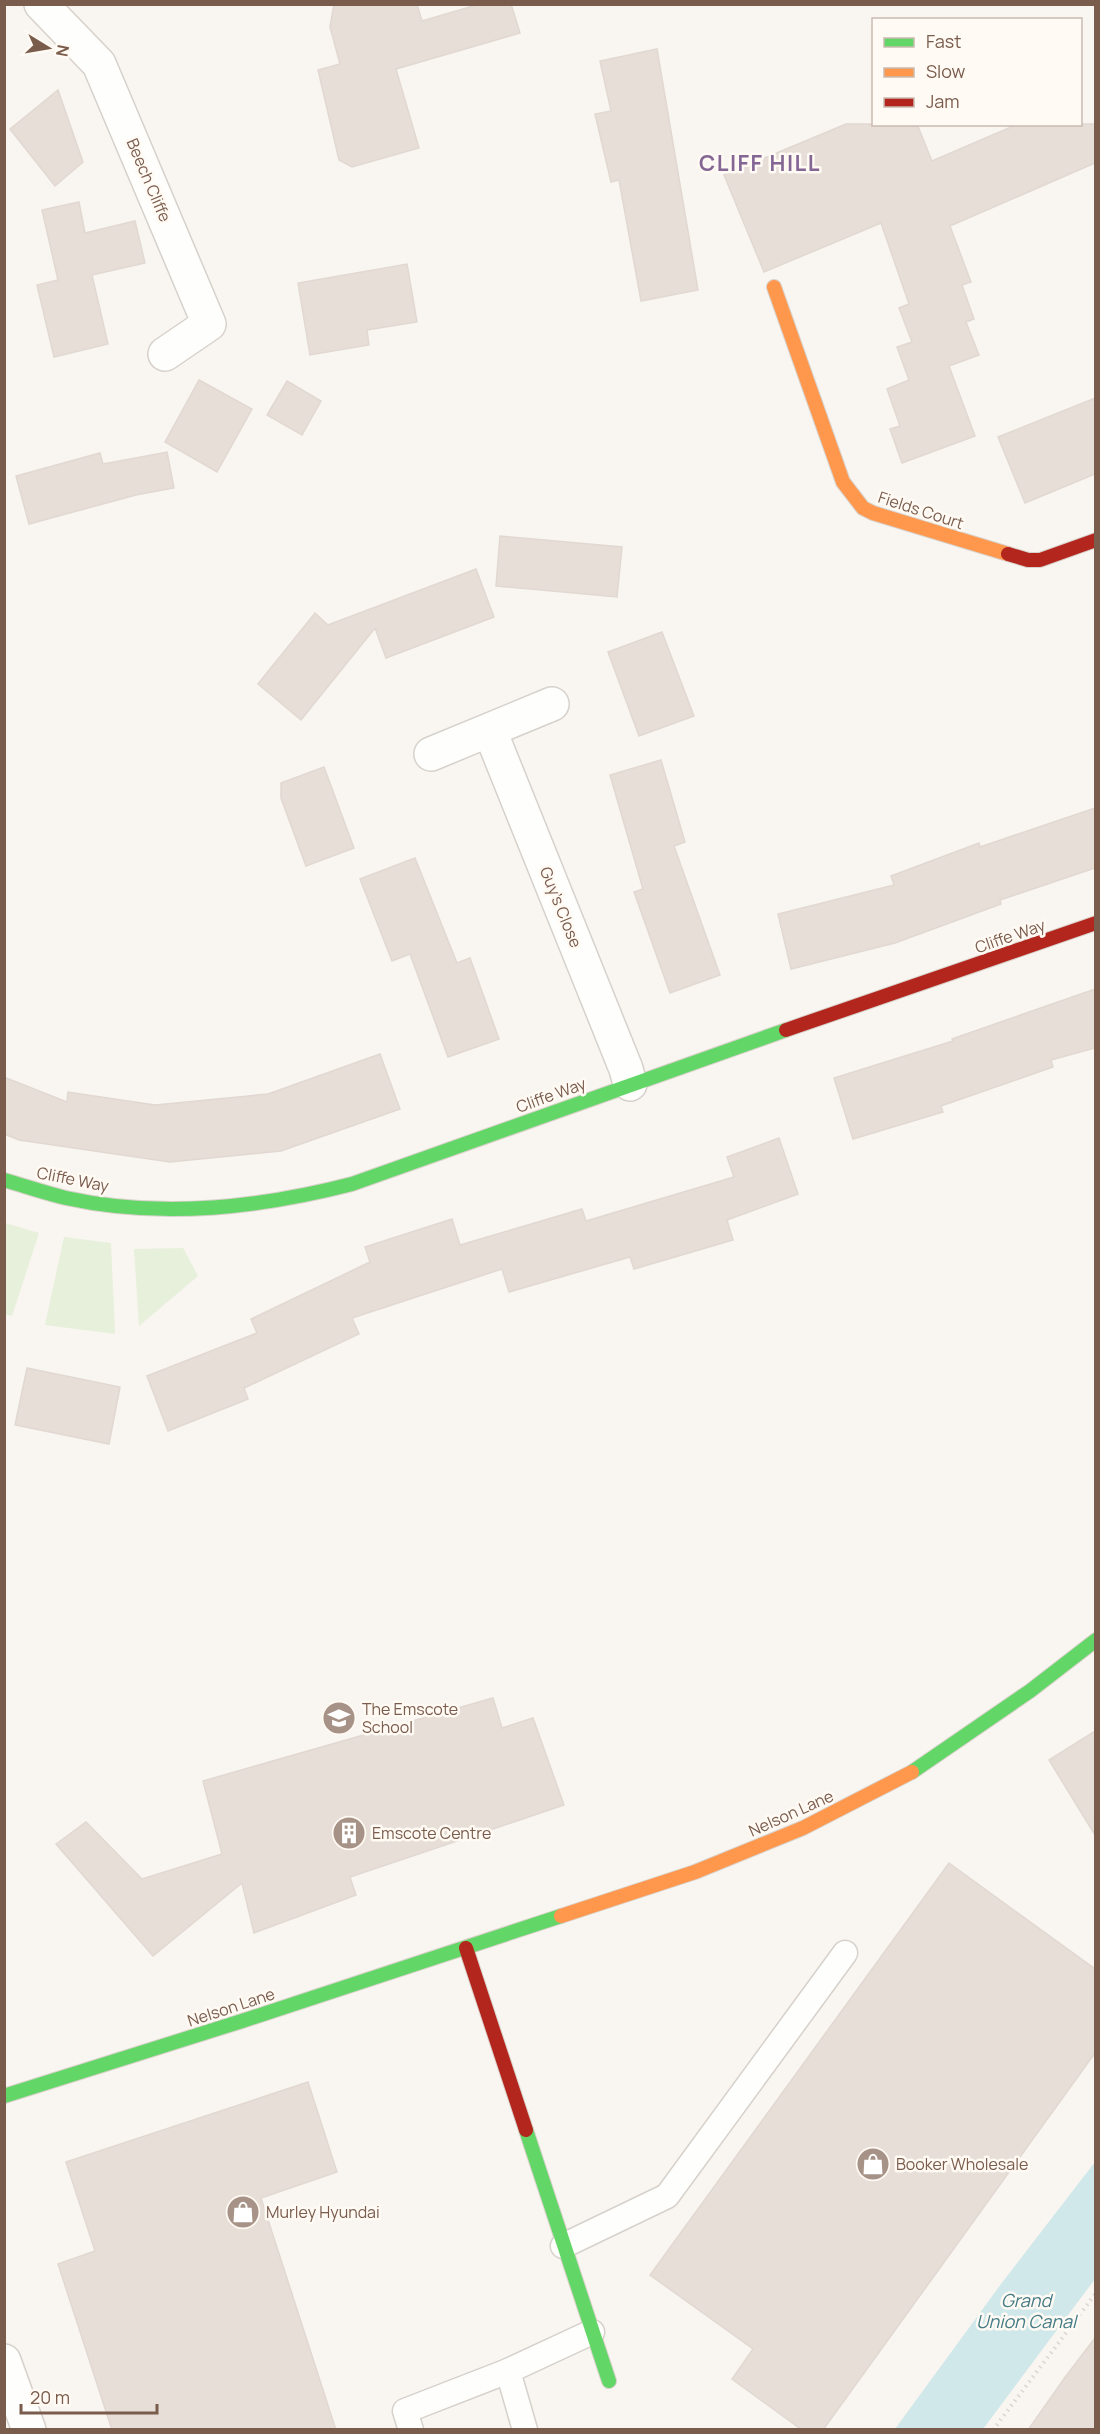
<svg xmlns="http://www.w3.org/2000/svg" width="1100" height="2434" font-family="Manrope,sans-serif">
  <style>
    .green { fill: #e7f0db }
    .water { fill: #d0e8ea }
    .building { fill: #e6ded7; stroke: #e2d8d2; stroke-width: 1.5 }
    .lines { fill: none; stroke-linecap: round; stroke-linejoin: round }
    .lane-casing { stroke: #d7d1cb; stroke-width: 27 }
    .street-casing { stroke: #d7d1cb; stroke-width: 36 }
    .fast-casing { stroke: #d9d2cb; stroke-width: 16 }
    .slow-casing { stroke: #d9d2cb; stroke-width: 16 }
    .jam-casing { stroke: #d9d2cb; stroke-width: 16 }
    .path { stroke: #dcd5d0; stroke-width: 4; stroke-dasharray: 1.5 4.5; stroke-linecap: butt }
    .lane { stroke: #fefefd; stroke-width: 24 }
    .street { stroke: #fefefd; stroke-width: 33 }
    .fast { stroke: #63d668; stroke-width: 14 }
    .slow { stroke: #ff974d; stroke-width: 14 }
    .jam { stroke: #b3261e; stroke-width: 14 }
    .labels { text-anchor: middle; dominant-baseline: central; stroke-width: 5; stroke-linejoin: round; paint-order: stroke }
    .street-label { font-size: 16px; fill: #7a5c4d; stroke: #fffaf3 }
    .poi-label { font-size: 16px; fill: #7a5c4d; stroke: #fffaf3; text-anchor: start }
    .water-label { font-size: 18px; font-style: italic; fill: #437c86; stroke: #fffaf3 }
    .district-label { font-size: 22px; font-weight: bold; letter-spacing: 1.5px; fill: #846695; stroke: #fffaf3 }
  </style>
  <rect width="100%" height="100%" fill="#f9f5f0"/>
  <g class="green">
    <path d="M 5,1223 L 39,1233 L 12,1316 L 5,1314 Z"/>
    <path d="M 64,1237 L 111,1243 L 115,1334 L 45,1325 Z"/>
    <path d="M 183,1248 L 198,1276 L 139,1326 L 134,1249 Z"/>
  </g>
  <path class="water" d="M 1095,2162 L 1095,2279 L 983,2429 L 895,2429 L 1001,2284 Z"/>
  <g class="building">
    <path d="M 334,4 L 417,4 L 422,21 L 480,4 L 511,4 L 520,33 L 396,69 L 419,148 L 352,167 L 339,160 L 318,70 L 340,64 L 330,27 Z"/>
    <path d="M 657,49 L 698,290 L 641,301 L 619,180 L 611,182 L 595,114 L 611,111 L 600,61 Z"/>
    <path d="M 58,90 L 83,162 L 55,186 L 10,129 Z"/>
    <path d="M 846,124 L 917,124 L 932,161 L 1018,124 L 1095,124 L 1095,163 L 950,226 L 971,282 L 962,285 L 974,319 L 966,322 L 979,355 L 949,366 L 975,436 L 902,463 L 890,429 L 900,426 L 887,389 L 909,380 L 897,347 L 912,342 L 899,308 L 909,304 L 881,223 L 764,272 L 724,175 Z"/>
    <path d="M 79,202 L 85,233 L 135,221 L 145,263 L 92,275 L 108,344 L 54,357 L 37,285 L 58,280 L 42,210 Z"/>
    <path d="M 407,264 L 417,322 L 367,330 L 369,345 L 310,355 L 298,283 Z"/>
    <path d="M 199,380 L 252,409 L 217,472 L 165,442 Z"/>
    <path d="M 287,381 L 321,401 L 302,435 L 267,415 Z"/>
    <path d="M 1095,398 L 1095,474 L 1025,503 L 998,437 Z"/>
    <path d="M 167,452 L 174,488 L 136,495 L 29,524 L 16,476 L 100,453 L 103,464 Z"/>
    <path d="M 500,536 L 622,547 L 617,597 L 496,586 Z"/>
    <path d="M 476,569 L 494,617 L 386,658 L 375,628 L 301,720 L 258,684 L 315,613 L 328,625 Z"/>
    <path d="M 662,632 L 694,716 L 639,736 L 608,652 Z"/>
    <path d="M 661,760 L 685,842 L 674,846 L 720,975 L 670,993 L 634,892 L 643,889 L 610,775 Z"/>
    <path d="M 324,767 L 354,848 L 306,866 L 281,798 L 281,783 Z"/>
    <path d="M 1095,808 L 1095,868 L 1000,900 L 1001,904 L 895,943 L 791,969 L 778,914 L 894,885 L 891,876 L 979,843 L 980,847 Z"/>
    <path d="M 415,858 L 457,963 L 470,958 L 499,1039 L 448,1057 L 410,954 L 392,961 L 360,879 Z"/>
    <path d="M 1095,989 L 1095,1048 L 1051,1060 L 1053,1067 L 941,1106 L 943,1112 L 853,1139 L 834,1078 L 953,1041 L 952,1039 Z"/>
    <path d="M 380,1054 L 400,1109 L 281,1151 L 170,1162 L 19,1140 L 4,1134 L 4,1077 L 67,1102 L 68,1092 L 155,1105 L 268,1094 Z"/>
    <path d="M 779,1138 L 798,1194 L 727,1220 L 733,1240 L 634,1269 L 630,1257 L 509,1292 L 502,1269 L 352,1318 L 359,1334 L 244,1388 L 248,1399 L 168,1431 L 147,1376 L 257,1333 L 251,1319 L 370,1262 L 365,1247 L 452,1219 L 460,1245 L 582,1209 L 586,1221 L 734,1177 L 727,1157 Z"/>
    <path d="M 27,1368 L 120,1387 L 109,1444 L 15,1425 Z"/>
    <path d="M 493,1698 L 502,1728 L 533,1718 L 564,1805 L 350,1877 L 356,1895 L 254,1933 L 242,1883 L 153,1956 L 56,1844 L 86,1822 L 142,1879 L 222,1854 L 203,1781 Z"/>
    <path d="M 1095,1731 L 1095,1835 L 1049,1760 Z"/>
    <path d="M 949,1863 L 1095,1969 L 1095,2053 L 823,2430 L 802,2430 L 732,2379 L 753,2349 L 650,2275 Z"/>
    <path d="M 308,2082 L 337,2172 L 261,2198 L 336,2430 L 112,2430 L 58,2264 L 95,2251 L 66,2162 Z"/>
    <path d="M 1095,2338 L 1095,2430 L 1028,2430 L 1066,2376 Z"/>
  </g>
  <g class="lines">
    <defs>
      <g id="lane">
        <path d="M 563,2246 L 667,2196 L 845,1953"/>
        <path d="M 411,2430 L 405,2411 L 508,2371"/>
        <path d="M 525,2430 L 508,2371 L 592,2332"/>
      </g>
      <g id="street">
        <path d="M 41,4 L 99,64 L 209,324 L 165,354"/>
        <path d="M 490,731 L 626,1069 L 630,1084"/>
        <path d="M 431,754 L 552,704"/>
        <path d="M 4,2361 L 29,2430"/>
      </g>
      <g id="fast">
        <path d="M 4,1180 C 25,1186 45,1193 66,1198 C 161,1219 259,1208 352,1184 L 786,1030"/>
        <path d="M 912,1772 L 1030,1691 L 1096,1640"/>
        <path d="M 4,2096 L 242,2021 L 561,1916"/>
        <path d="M 526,2130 L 609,2381"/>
      </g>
      <g id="slow">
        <path d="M 774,287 L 843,482 L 863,508 L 873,513 L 1008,554"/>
        <path d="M 561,1916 L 695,1872 L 803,1828 L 912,1772"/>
      </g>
      <g id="jam">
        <path d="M 1008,554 L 1028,560 L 1040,560 L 1096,540"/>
        <path d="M 786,1030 L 1096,923"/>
        <path d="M 466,1948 L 526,2130"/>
      </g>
    </defs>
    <use href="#lane" class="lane-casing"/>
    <use href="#street" class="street-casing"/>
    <use href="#fast" class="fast-casing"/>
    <use href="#slow" class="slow-casing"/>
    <use href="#jam" class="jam-casing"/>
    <path class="path" d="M 993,2430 L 1096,2293"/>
    <use href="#lane" class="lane"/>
    <use href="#street" class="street"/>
    <use href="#fast" class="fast"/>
    <use href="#slow" class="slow"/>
    <use href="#jam" class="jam"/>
  </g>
  <defs>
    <symbol id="school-disc" viewBox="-11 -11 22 22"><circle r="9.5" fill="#a69286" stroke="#fffaf3"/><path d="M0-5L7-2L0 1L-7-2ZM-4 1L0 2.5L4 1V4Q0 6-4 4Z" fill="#fff"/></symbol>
    <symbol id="building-disc" viewBox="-11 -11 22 22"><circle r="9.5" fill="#a69286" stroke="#fffaf3"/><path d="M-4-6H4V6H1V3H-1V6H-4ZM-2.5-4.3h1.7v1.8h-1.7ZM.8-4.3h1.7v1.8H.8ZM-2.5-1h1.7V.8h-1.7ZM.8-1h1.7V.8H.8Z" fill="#fff"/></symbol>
    <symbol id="shop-disc" viewBox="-11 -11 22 22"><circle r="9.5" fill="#a69286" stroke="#fffaf3"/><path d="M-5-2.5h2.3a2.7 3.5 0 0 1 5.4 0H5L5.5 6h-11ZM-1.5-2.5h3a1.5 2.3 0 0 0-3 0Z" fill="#fff"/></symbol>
  </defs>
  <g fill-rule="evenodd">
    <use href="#school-disc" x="320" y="1699" width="38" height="38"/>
    <use href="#building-disc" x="330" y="1814" width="38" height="38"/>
    <use href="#shop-disc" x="854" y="2145" width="38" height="38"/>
    <use href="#shop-disc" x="224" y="2193" width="38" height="38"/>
  </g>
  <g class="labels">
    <g class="street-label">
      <text transform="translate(149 180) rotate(67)">Beech Cliffe</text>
      <text transform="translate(921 510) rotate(18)">Fields Court</text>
      <text transform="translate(561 907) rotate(68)">Guy's Close</text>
      <text transform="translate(1010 936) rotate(-19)">Cliffe Way</text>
      <text transform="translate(551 1095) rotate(-20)">Cliffe Way</text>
      <text transform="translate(73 1179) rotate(11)">Cliffe Way</text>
      <text transform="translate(791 1813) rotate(-24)">Nelson Lane</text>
      <text transform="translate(231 2007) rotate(-18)">Nelson Lane</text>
    </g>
    <g class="poi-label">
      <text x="362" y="1709">The Emscote<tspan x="362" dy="18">School</tspan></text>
      <text x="372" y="1833">Emscote Centre</text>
      <text x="896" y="2164">Booker Wholesale</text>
      <text x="266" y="2212">Murley Hyundai</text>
    </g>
    <g class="water-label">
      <text x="1026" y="2300">Grand<tspan x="1026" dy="21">Union Canal</tspan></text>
    </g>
    <g class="district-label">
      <text x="760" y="163">CLIFF HILL</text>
    </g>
  </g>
  <rect width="1100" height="2434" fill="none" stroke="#7a5c4d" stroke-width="12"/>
  <rect x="872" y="18" width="210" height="108" fill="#fffaf3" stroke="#cabbb1" stroke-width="1.5"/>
  <rect x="884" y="38" width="30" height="9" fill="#63d668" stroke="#cabbb1" stroke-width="1.5"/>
  <text x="926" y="48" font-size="18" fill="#7a5c4d">Fast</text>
  <rect x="884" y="68" width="30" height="9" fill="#ff974d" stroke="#cabbb1" stroke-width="1.5"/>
  <text x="926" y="78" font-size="18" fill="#7a5c4d">Slow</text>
  <rect x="884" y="98" width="30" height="9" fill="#b3261e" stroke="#cabbb1" stroke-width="1.5"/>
  <text x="926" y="108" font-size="18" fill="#7a5c4d">Jam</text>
  <g transform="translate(48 48) rotate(101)" stroke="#fffaf3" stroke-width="4.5" paint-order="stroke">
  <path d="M0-4.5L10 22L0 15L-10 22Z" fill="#7a5c4d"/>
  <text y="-9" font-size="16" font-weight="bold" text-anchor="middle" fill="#7a5c4d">N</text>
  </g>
  <path d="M21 2404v9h136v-9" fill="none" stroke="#7a5c4d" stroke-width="3"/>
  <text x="30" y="2404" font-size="18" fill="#7a5c4d" stroke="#fffaf3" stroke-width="4.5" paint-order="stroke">20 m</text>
</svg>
